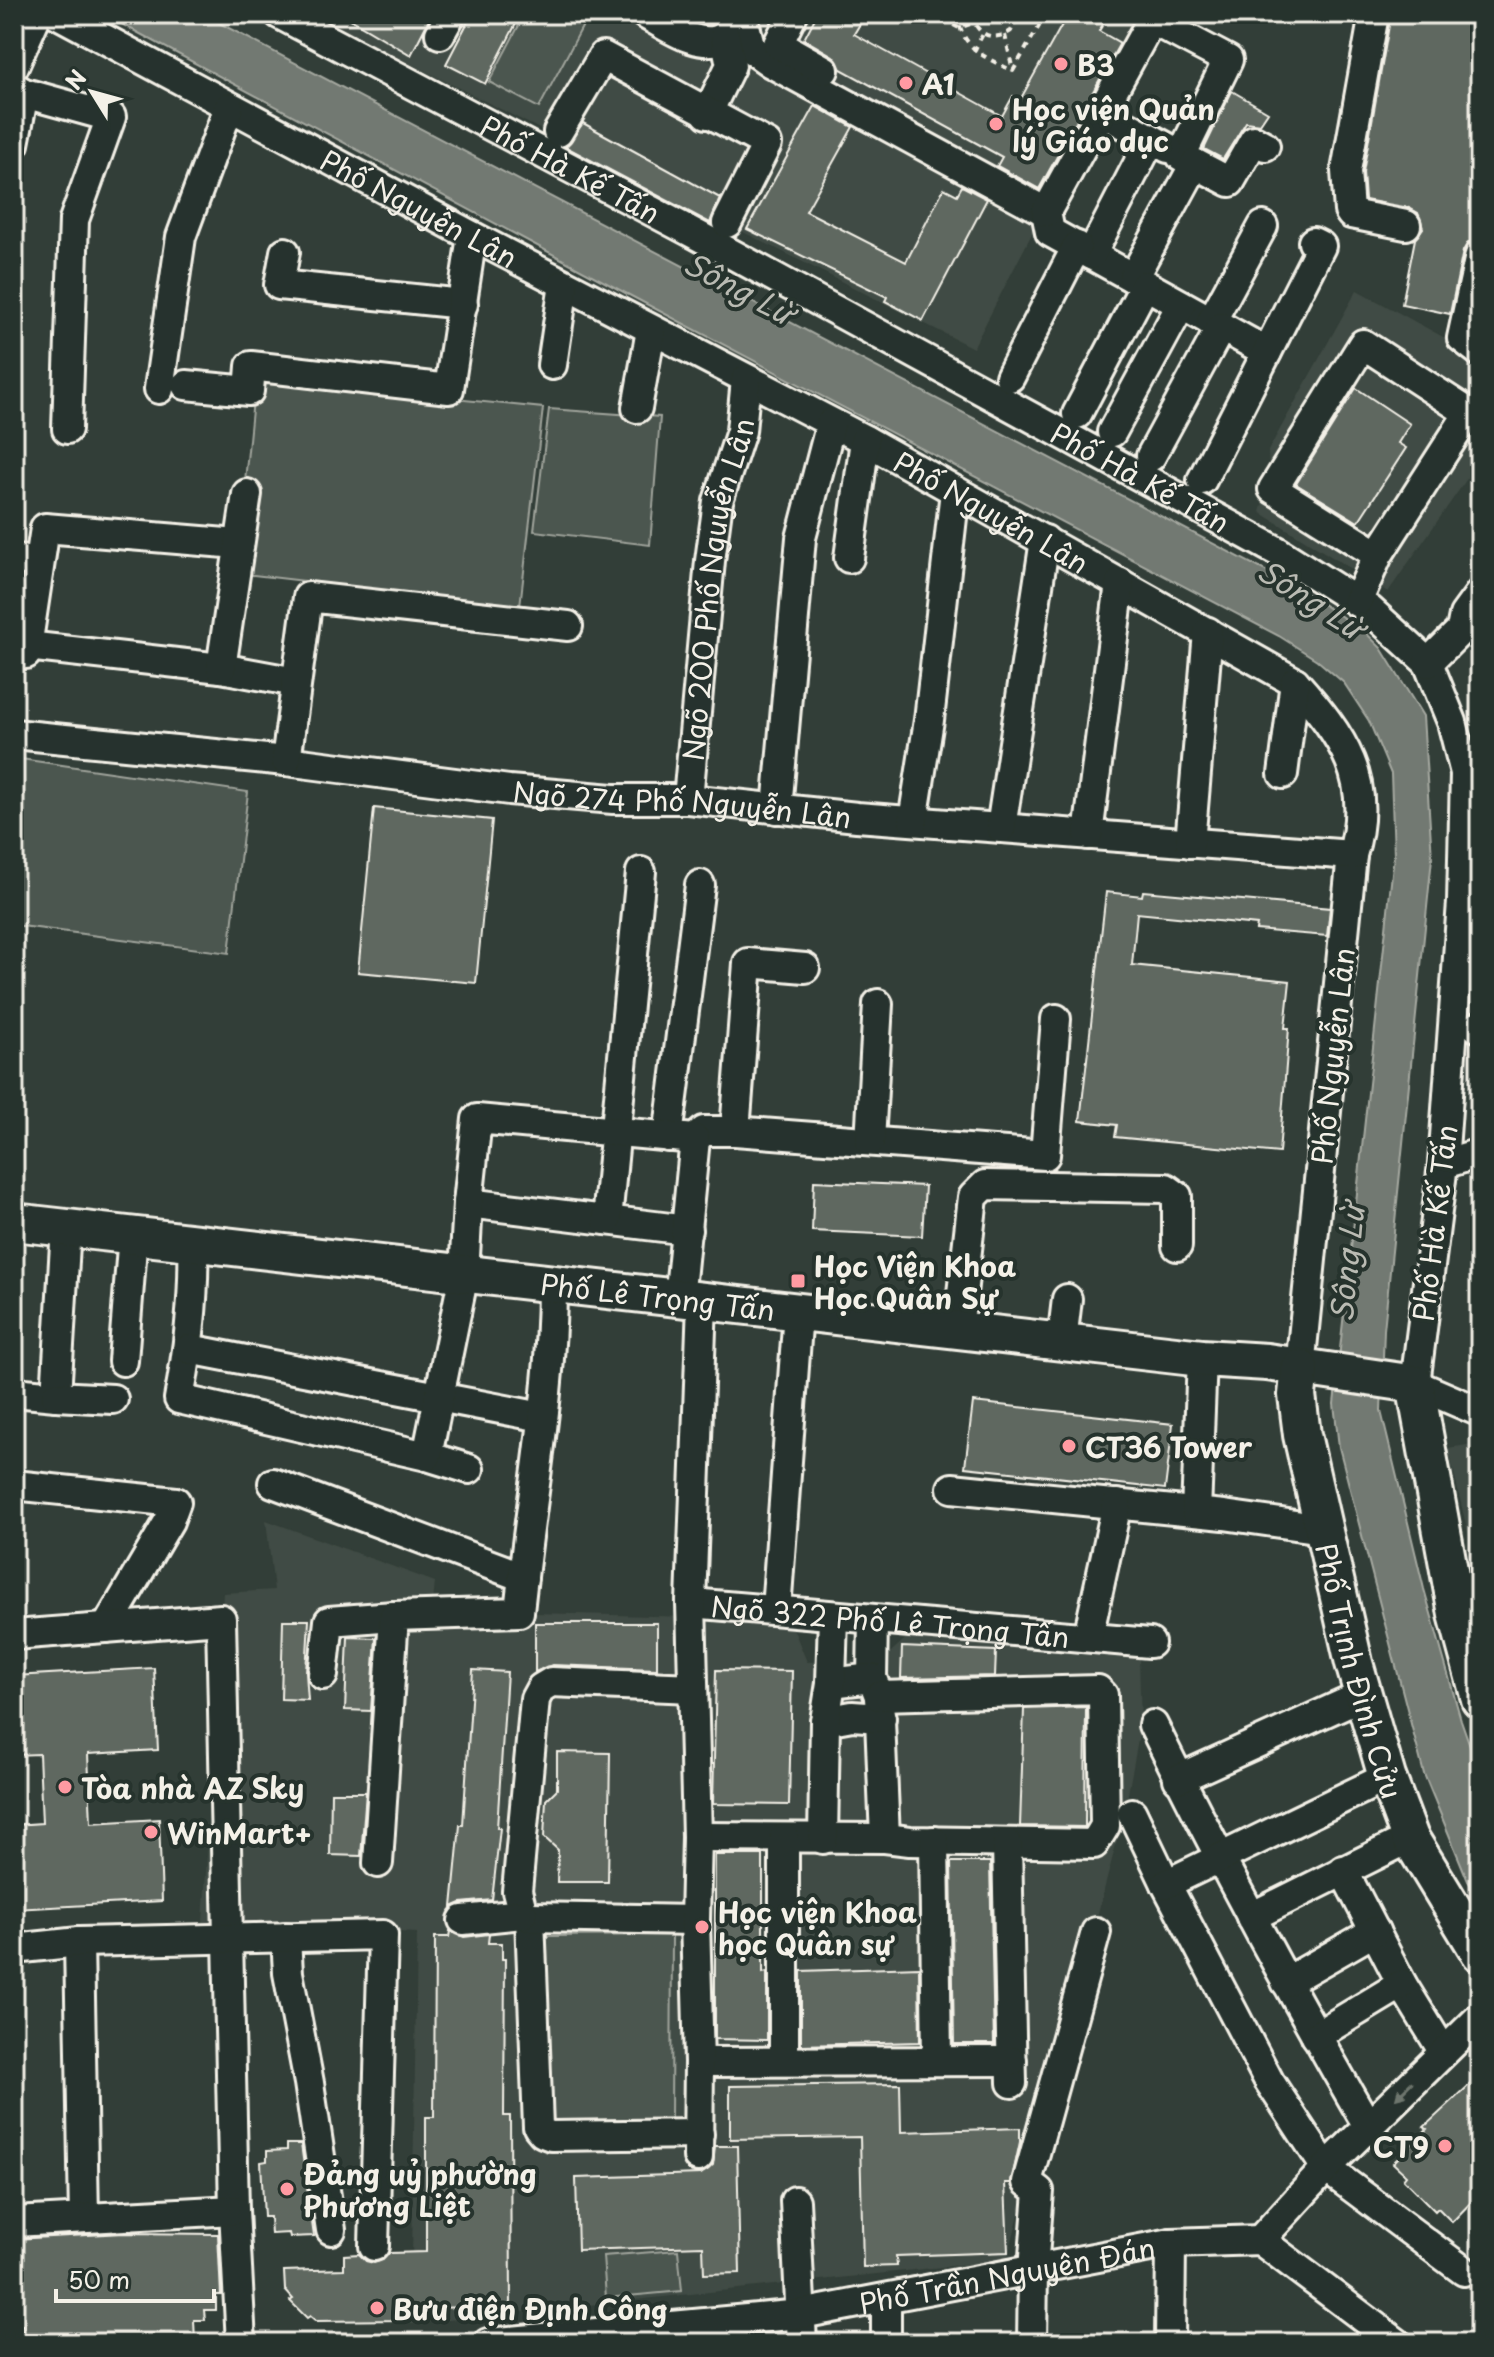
<svg xmlns="http://www.w3.org/2000/svg" width="1494" height="2357" font-family="'Playpen Sans',sans-serif">
  <style>
    .built { fill: #404b44 }
    .green { fill: #4c564f; stroke: #a0a49c; stroke-width: 2 }
    .water { fill: #727972; stroke: #a6a9a1; stroke-width: 2 }
    .building { fill: #5f6861; stroke: #f4f1e8; stroke-width: 2 }
    .lines { fill: none; stroke-linecap: round; stroke-linejoin: round }
    .minor-casing { stroke: #f4f1e8; stroke-width: 34 }
    .major-casing { stroke: #f4f1e8; stroke-width: 42 }
    .path { stroke: #f4f1e8; stroke-width: 4; stroke-dasharray: 6 6; stroke-linecap: butt }
    .minor { stroke: #26332d; stroke-width: 28 }
    .major { stroke: #26332d; stroke-width: 36 }
    .oneway { fill: #6e766e }
    .poi-dot { fill: #ff9aa2; stroke: #26332d; stroke-width: 3 }
    .labels { text-anchor: middle; dominant-baseline: central; stroke-width: 8; stroke-linejoin: round; paint-order: stroke }
    .poi-label { font-size: 28px; font-weight: bold; fill: #f4f1e8; stroke: #26332d; text-anchor: start }
    .street-label { font-size: 28px; fill: #f4f1e8; stroke: #26332d }
    .water-label { font-size: 30px; font-style: italic; fill: #babbb3; stroke: #26332d }
  </style>
  <rect width="100%" height="100%" fill="#323e38"/>
  <filter id="ink" filterUnits="userSpaceOnUse"><feTurbulence type="fractalNoise" baseFrequency=".0125" numOctaves="2"/><feDisplacementMap in="SourceGraphic" scale="16" xChannelSelector="R" yChannelSelector="G"/><feConvolveMatrix kernelMatrix="1 2 1 2 8 2 1 2 1" color-interpolation-filters="sRGB"/></filter>
  <g filter="url(#ink)">
    <g class="built">
      <path d="M 340,14 L 629,14 L 717,65 L 757,65 L 1038,222 L 973,348 L 334,25 Z"/>
      <path d="M 755,14 L 1146,14 L 1044,201 L 762,43 Z"/>
      <path d="M 1357,290 L 1454,343 L 1480,364 L 1480,460 L 1388,592 L 1260,512 L 1269,482 L 1268,451 Z"/>
      <path d="M 1480,1443 L 1480,1569 L 1476,1567 L 1448,1448 Z"/>
      <path d="M 266,1520 L 435,1582 L 433,1603 L 482,1625 L 531,1626 L 533,1613 L 774,1619 L 793,1628 L 807,1662 L 883,1659 L 912,1633 L 1139,1658 L 1141,1724 L 1125,1810 L 1007,2260 L 411,2324 L 417,1933 L 203,1922 L 223,1593 L 274,1590 Z"/>
    </g>
    <g class="green">
      <path d="M 525,14 L 589,14 L 539,108 L 489,82 Z"/>
      <path d="M 255,379 L 543,408 L 520,606 L 236,573 Z"/>
      <path d="M 549,409 L 660,417 L 650,545 L 534,531 Z"/>
      <path d="M 14,758 L 248,792 L 229,953 L 14,925 Z"/>
      <path d="M 672,1935 L 671,2121 L 548,2123 L 546,1936 Z"/>
      <path d="M 678,2250 L 682,2291 L 606,2298 L 603,2256 Z"/>
    </g>
    <path class="water" d="M 103,14 L 202,14 L 1298,588 L 1365,632 L 1381,648 L 1423,716 L 1432,858 L 1384,1330 L 1381,1411 L 1424,1589 L 1461,1720 L 1480,1774 L 1480,1899 L 1468,1881 L 1424,1774 L 1339,1447 L 1334,1404 L 1394,855 L 1391,774 L 1369,721 L 1344,683 L 1317,660 L 1279,636 L 631,296 Z"/>
    <g class="building">
      <path d="M 342,14 L 432,14 L 411,55 Z"/>
      <path d="M 472,14 L 521,14 L 485,84 L 446,64 Z"/>
      <path d="M 817,14 L 866,14 L 854,34 L 1002,116 L 1013,96 L 1020,100 L 1068,14 L 1109,14 L 1099,31 L 1120,43 L 1039,189 L 997,166 L 1002,157 L 841,69 L 833,56 L 804,39 Z"/>
      <path d="M 1391,14 L 1480,14 L 1480,209 L 1474,239 L 1467,244 L 1463,251 L 1450,314 L 1402,304 L 1415,239 L 1423,228 L 1418,213 L 1409,208 L 1365,200 L 1363,172 Z"/>
      <path d="M 1232,91 L 1268,112 L 1260,124 L 1246,122 L 1223,159 L 1204,149 Z"/>
      <path d="M 815,106 L 853,127 L 806,211 L 906,262 L 944,188 L 957,195 L 962,186 L 987,199 L 923,321 L 885,301 L 887,297 L 747,229 Z"/>
      <path d="M 583,123 L 720,198 L 710,223 L 566,147 Z"/>
      <path d="M 1356,388 L 1410,424 L 1398,443 L 1406,448 L 1358,522 L 1296,484 Z"/>
      <path d="M 374,808 L 492,820 L 476,983 L 358,972 Z"/>
      <path d="M 1143,891 L 1330,908 L 1327,936 L 1256,930 L 1257,925 L 1137,913 L 1132,965 L 1290,981 L 1285,1028 L 1289,1028 L 1279,1153 L 1115,1137 L 1117,1125 L 1080,1121 L 1106,892 L 1142,896 Z"/>
      <path d="M 814,1181 L 925,1186 L 922,1236 L 812,1231 Z"/>
      <path d="M 973,1402 L 1173,1424 L 1165,1489 L 965,1467 Z"/>
      <path d="M 283,1620 L 309,1620 L 306,1673 L 308,1700 L 281,1699 Z"/>
      <path d="M 535,1623 L 657,1623 L 657,1669 L 552,1665 L 535,1672 Z"/>
      <path d="M 348,1637 L 376,1638 L 371,1711 L 345,1710 Z"/>
      <path d="M 902,1647 L 996,1651 L 995,1676 L 901,1678 Z"/>
      <path d="M 154,1668 L 158,1750 L 88,1754 L 91,1823 L 159,1819 L 162,1901 L 14,1909 L 14,1825 L 42,1823 L 39,1754 L 14,1755 L 14,1676 Z"/>
      <path d="M 473,1670 L 507,1672 L 497,1828 L 500,1828 L 492,1900 L 461,1903 L 452,1907 L 460,1825 L 463,1825 Z"/>
      <path d="M 716,1670 L 792,1671 L 789,1805 L 713,1804 Z"/>
      <path d="M 1086,1707 L 1085,1827 L 1020,1826 L 1024,1709 Z"/>
      <path d="M 557,1752 L 610,1753 L 608,1882 L 557,1882 L 558,1850 L 544,1837 L 546,1800 L 557,1789 Z"/>
      <path d="M 331,1792 L 366,1792 L 361,1856 L 330,1855 Z"/>
      <path d="M 715,1855 L 763,1855 L 763,1973 L 767,1972 L 767,2040 L 715,2039 Z"/>
      <path d="M 951,1862 L 990,1862 L 994,2044 L 954,2044 Z"/>
      <path d="M 450,1931 L 464,1937 L 489,1934 L 488,1943 L 502,1943 L 502,1959 L 505,1959 L 504,2116 L 510,2116 L 511,2307 L 400,2308 L 401,2320 L 316,2321 L 310,2316 L 307,2318 L 290,2301 L 293,2299 L 285,2290 L 284,2271 L 344,2269 L 344,2255 L 359,2254 L 366,2261 L 374,2263 L 383,2260 L 389,2253 L 426,2252 L 426,2117 L 434,2117 L 435,1937 L 449,1937 Z"/>
      <path d="M 919,1967 L 920,2042 L 801,2045 L 801,1971 Z"/>
      <path d="M 1480,2075 L 1480,2193 L 1452,2222 L 1438,2208 L 1435,2211 L 1403,2179 L 1406,2175 L 1393,2163 L 1427,2129 L 1424,2127 Z"/>
      <path d="M 900,2084 L 901,2132 L 1020,2128 L 1020,2142 L 1011,2183 L 1005,2183 L 1008,2252 L 896,2256 L 897,2266 L 863,2267 L 860,2137 L 730,2139 L 730,2086 Z"/>
      <path d="M 287,2144 L 301,2144 L 314,2236 L 290,2237 L 289,2233 L 271,2234 L 270,2217 L 264,2217 L 261,2162 L 267,2161 L 267,2151 L 287,2150 Z"/>
      <path d="M 715,2146 L 737,2146 L 740,2273 L 704,2274 L 703,2246 L 578,2250 L 576,2178 L 701,2174 L 713,2165 Z"/>
      <path d="M 124,2233 L 218,2234 L 221,2295 L 216,2295 L 216,2310 L 204,2310 L 205,2320 L 194,2320 L 195,2341 L 51,2340 L 52,2335 L 23,2335 L 23,2325 L 14,2325 L 14,2239 Z"/>
    </g>
    <g class="lines">
      <defs>
        <g id="minor">
          <path id="s1" d="M 58,14 L 472,236 L 865,440 L 1295,682 C 1343,736 1375,781 1352,855 L 1300,1368"/>
          <path id="s2" d="M 279,14 L 697,235 L 1277,551 L 1370,610 L 1428,663 L 1452,722 L 1465,773 L 1462,902 L 1443,1164 L 1415,1384 L 1480,1412"/>
          <path d="M 645,14 C 665,25 704,54 726,35 C 732,29 737,20 741,14"/>
          <path d="M 742,14 L 751,49 L 771,63 L 1046,212"/>
          <path d="M 793,14 L 778,44 L 824,70"/>
          <path d="M 1374,14 L 1346,171 L 1349,211 L 1351,214 L 1406,225"/>
          <path d="M 1152,20 L 1228,60 L 1181,156 L 1230,182 L 1254,140 L 1265,146"/>
          <path d="M 440,34 L 451,14"/>
          <path d="M 14,66 L 37,14"/>
          <path d="M 14,87 L 24,93 L 14,144"/>
          <path d="M 24,93 L 111,117 L 74,220 L 67,429"/>
          <path d="M 1102,112 L 1168,148"/>
          <path d="M 707,114 L 731,65 L 725,36"/>
          <path d="M 558,132 L 603,56 L 767,144 L 727,223"/>
          <path d="M 1046,212 L 1050,232 L 1267,352"/>
          <path d="M 1046,212 L 1155,14"/>
          <path d="M 285,252 L 279,285 L 463,304"/>
          <path d="M 1091,255 L 1151,139"/>
          <path d="M 1480,255 L 1462,338 L 1480,352"/>
          <path d="M 1133,278 L 1195,164"/>
          <path d="M 1211,322 L 1263,226"/>
          <path d="M 552,365 L 564,284"/>
          <path d="M 1010,377 L 1077,246"/>
          <path d="M 186,385 L 249,391 L 251,366 L 449,389 L 472,236"/>
          <path d="M 159,389 L 181,237 L 229,107"/>
          <path d="M 637,408 L 651,330"/>
          <path d="M 1077,414 L 1145,285"/>
          <path d="M 1112,432 L 1181,305"/>
          <path d="M 1151,456 L 1221,327"/>
          <path d="M 1202,480 L 1321,246 L 1313,242"/>
          <path d="M 849,558 L 865,440"/>
          <path d="M 14,559 L 38,561"/>
          <path d="M 1357,602 L 1378,555 L 1469,413 L 1363,344 L 1273,489 L 1378,555"/>
          <path d="M 27,646 L 221,668 L 296,682"/>
          <path d="M 14,652 L 26,654 L 45,528 L 238,544"/>
          <path d="M 1428,663 L 1461,630 L 1464,615 L 1480,593"/>
          <path d="M 221,668 L 247,494"/>
          <path id="s3" d="M 14,734 L 286,761 L 509,790 L 613,799 L 688,799 L 857,817 L 1352,855"/>
          <path d="M 286,761 L 308,597 L 568,626"/>
          <path d="M 1283,774 L 1295,682"/>
          <path id="s4" d="M 688,799 L 710,561 L 718,501 L 741,431 L 746,379"/>
          <path d="M 777,809 L 801,538 L 831,423"/>
          <path d="M 913,821 L 929,720 L 955,491"/>
          <path d="M 1001,828 L 1045,540"/>
          <path d="M 1088,835 L 1120,583"/>
          <path d="M 1190,843 L 1208,632"/>
          <path d="M 1477,1027 L 1480,1028"/>
          <path d="M 735,1131 L 748,963 L 805,968"/>
          <path d="M 668,1137 L 700,885"/>
          <path d="M 695,1139 L 704,1131 L 735,1131 L 1045,1155 L 1056,1019"/>
          <path d="M 870,1141 L 878,1004"/>
          <path d="M 1443,1164 L 1480,1153"/>
          <path d="M 468,1203 L 687,1230"/>
          <path d="M 607,1220 L 641,872"/>
          <path d="M 193,1240 C 195,1294 189,1346 179,1399 L 427,1456 L 469,1469"/>
          <path d="M 958,1329 L 973,1197 L 985,1185 L 1166,1188 L 1177,1196 L 1177,1246"/>
          <path d="M 1062,1341 L 1067,1299"/>
          <path d="M 189,1349 L 542,1417"/>
          <path d="M 123,1361 L 133,1234"/>
          <path d="M 14,1392 L 56,1396 L 66,1227"/>
          <path d="M 56,1396 L 113,1399"/>
          <path d="M 427,1456 L 464,1274 L 468,1203 L 477,1119 L 695,1139 L 679,1300"/>
          <path d="M 273,1483 L 523,1577"/>
          <path d="M 14,1485 L 176,1502 L 169,1521 L 106,1628"/>
          <path d="M 952,1488 L 1224,1515 L 1323,1529"/>
          <path d="M 1196,1512 L 1202,1358"/>
          <path id="s5" d="M 691,1603 L 1150,1643"/>
          <path d="M 776,1610 L 798,1312"/>
          <path d="M 14,1635 L 221,1619 L 234,2210 L 241,2343"/>
          <path d="M 1088,1637 L 1117,1504"/>
          <path d="M 323,1675 L 329,1621 L 394,1616"/>
          <path d="M 872,1678 L 873,1620"/>
          <path d="M 831,1683 L 872,1678 L 879,1696 L 885,1838"/>
          <path d="M 693,1688 L 551,1682 L 541,1688 L 535,1699 L 517,1891 L 523,1914 L 530,1917 L 538,2127 L 543,2133 L 551,2136 L 699,2134"/>
          <path d="M 825,1721 L 852,1716 L 881,1718"/>
          <path d="M 1153,1725 C 1220,1861 1292,1995 1368,2126"/>
          <path d="M 1178,1779 L 1363,1695"/>
          <path d="M 1132,1813 L 1166,1884 L 1269,2081 L 1326,2168 L 1464,2271"/>
          <path d="M 697,1837 L 885,1838 L 910,1841 L 1094,1844 L 1105,1826 L 1103,1695 L 1098,1690 L 879,1696"/>
          <path d="M 823,1839 L 825,1721 L 831,1683 L 833,1616"/>
          <path d="M 934,1841 L 937,2059"/>
          <path d="M 1007,1843 L 1012,2083"/>
          <path d="M 378,1863 L 394,1616 L 519,1612 C 530,1504 552,1394 552,1285"/>
          <path d="M 1343,1870 L 1402,1984 L 1443,2051"/>
          <path d="M 1166,1884 L 1387,1777"/>
          <path d="M 530,1917 L 695,1920"/>
          <path d="M 1251,1917 L 1410,1838"/>
          <path d="M 463,1920 L 523,1914"/>
          <path d="M 286,1937 L 288,1973 L 309,2083 L 331,2230"/>
          <path d="M 79,1942 L 84,2218"/>
          <path d="M 14,1949 L 79,1942 L 383,1935 L 374,2246"/>
          <path d="M 1286,1982 L 1375,1931"/>
          <path d="M 1316,2036 L 1402,1984"/>
          <path d="M 784,2061 L 784,1838"/>
          <path d="M 699,2062 L 1012,2061"/>
          <path d="M 698,2157 L 699,2062 L 695,1920 L 697,1837 L 691,1603 L 702,1302"/>
          <path d="M 795,2201 L 802,2343"/>
          <path d="M 14,2222 L 234,2210"/>
          <path d="M 1260,2240 L 1326,2168 L 1480,2017"/>
          <path id="s6" d="M 488,2343 L 801,2314 L 1171,2243 L 1260,2240 L 1397,2343"/>
          <path d="M 886,2343 L 886,2299"/>
          <path d="M 1032,2343 L 1033,2270 L 1039,2191 L 1027,2182 L 1096,1932"/>
          <path d="M 1170,2343 L 1171,2243"/>
        </g>
        <g id="major">
          <path id="s7" d="M 14,1222 L 1202,1358 L 1267,1362 L 1415,1384 L 1457,1614 L 1480,1699"/>
          <path id="s8" d="M 1300,1368 L 1297,1395 L 1302,1435 L 1354,1663 L 1387,1777 L 1410,1838 L 1480,1953"/>
        </g>
      </defs>
      <use href="#minor" class="minor-casing"/>
      <use href="#major" class="major-casing"/>
      <g class="path">
        <path d="M 932,14 L 959,28 L 973,23"/>
        <path d="M 958,14 C 960,48 986,58 1013,71 L 1046,14"/>
        <path d="M 972,14 C 975,34 993,43 1011,31 L 1019,14"/>
        <path d="M 1005,35 L 1013,71"/>
        <path d="M 974,51 L 983,34"/>
      </g>
      <use href="#minor" class="minor"/>
      <use href="#major" class="major"/>
    </g>
    <defs><path id="oneway-solid" d="M-6-.8H1V-3.2L6.5 0L1 3.2V.8H-6Z" transform="scale(2)"/></defs>
    <use class="oneway" href="#oneway-solid" transform="translate(1404 2090) rotate(135)"/>
  </g>
  <g class="poi-dot">
    <circle cx="1061" cy="64" r="8"/>
    <circle cx="906" cy="83" r="8"/>
    <circle cx="996" cy="124" r="8"/>
    <rect x="790" y="1273" width="16" height="16" rx="4"/>
    <circle cx="1069" cy="1446" r="8"/>
    <circle cx="65" cy="1787" r="8"/>
    <circle cx="151" cy="1832" r="8"/>
    <circle cx="702" cy="1927" r="8"/>
    <circle cx="1445" cy="2146" r="8"/>
    <circle cx="287" cy="2189" r="8"/>
    <circle cx="377" cy="2308" r="8"/>
  </g>
  <g class="labels">
    <g class="poi-label">
      <text x="1077" y="64">B3</text>
      <text x="922" y="83">A1</text>
      <text x="1012" y="108">Học viện Quản<tspan x="1012" dy="32">lý Giáo dục</tspan></text>
      <text x="814" y="1265">Học Viện Khoa<tspan x="814" dy="32">Học Quân Sự</tspan></text>
      <text x="1085" y="1446">CT36 Tower</text>
      <text x="81" y="1787">Tòa nhà AZ Sky</text>
      <text x="167" y="1832">WinMart+</text>
      <text x="718" y="1911">Học viện Khoa<tspan x="718" dy="32">học Quân sự</tspan></text>
      <text x="1429" y="2146" text-anchor="end">CT9</text>
      <text x="303" y="2173">Đảng uỷ phường<tspan x="303" dy="32">Phương Liệt</tspan></text>
      <text x="393" y="2308">Bưu điện Định Công</text>
    </g>
    <g class="street-label">
      <text stroke="none"><textPath href="#s2" startOffset="330">Phố Hà Kế Tấn</textPath></text>
      <text stroke="none"><textPath href="#s1" startOffset="410">Phố Nguyễn Lân</textPath></text>
      <text stroke="none"><textPath href="#s2" startOffset="978">Phố Hà Kế Tấn</textPath></text>
      <text stroke="none"><textPath href="#s1" startOffset="1058">Phố Nguyễn Lân</textPath></text>
      <text stroke="none"><textPath href="#s4" startOffset="212">Ngõ 200 Phố Nguyễn Lân</textPath></text>
      <text stroke="none"><textPath href="#s3" startOffset="672">Ngõ 274 Phố Nguyễn Lân</textPath></text>
      <text transform="translate(1332 1056) rotate(-84)">Phố Nguyễn Lân</text>
      <text transform="translate(1434 1223) rotate(-83)">Phố Hà Kế Tấn</text>
      <text stroke="none"><textPath href="#s7" startOffset="648">Phố Lê Trọng Tấn</textPath></text>
      <text stroke="none"><textPath href="#s5" startOffset="200">Ngõ 322 Phố Lê Trọng Tấn</textPath></text>
      <text stroke="none"><textPath href="#s8" startOffset="310">Phố Trịnh Đình Cửu</textPath></text>
      <text stroke="none"><textPath href="#s6" startOffset="524">Phố Trần Nguyên Đán</textPath></text>
    </g>
    <g class="water-label">
      <text transform="translate(739 287) rotate(28)">Sông Lừ</text>
      <text transform="translate(1311 598) rotate(33)">Sông Lừ</text>
      <text transform="translate(1346 1263) rotate(-84)">Sông Lừ</text>
    </g>
  </g>
  <rect width="1494" height="2357" fill="none" stroke="#26332d" stroke-width="48"/>
  <rect x="24" y="24" width="1446" height="2309" fill="none" stroke="#f4f1e8" stroke-width="3" filter="url(#ink)"/>
  <g transform="translate(92 92) rotate(307)" stroke="#26332d" stroke-width="6" paint-order="stroke">
  <path d="M0-6L14 30L0 20L-14 30Z" fill="#f4f1e8"/>
  <text y="-12" font-size="22" font-weight="bold" text-anchor="middle" fill="#f4f1e8">N</text>
  </g>
  <path d="M56 2289v12h158v-12" fill="none" stroke="#f4f1e8" stroke-width="4"/>
  <text x="68" y="2289" font-size="24" fill="#f4f1e8" stroke="#26332d" stroke-width="6" paint-order="stroke">50 m</text>
</svg>
